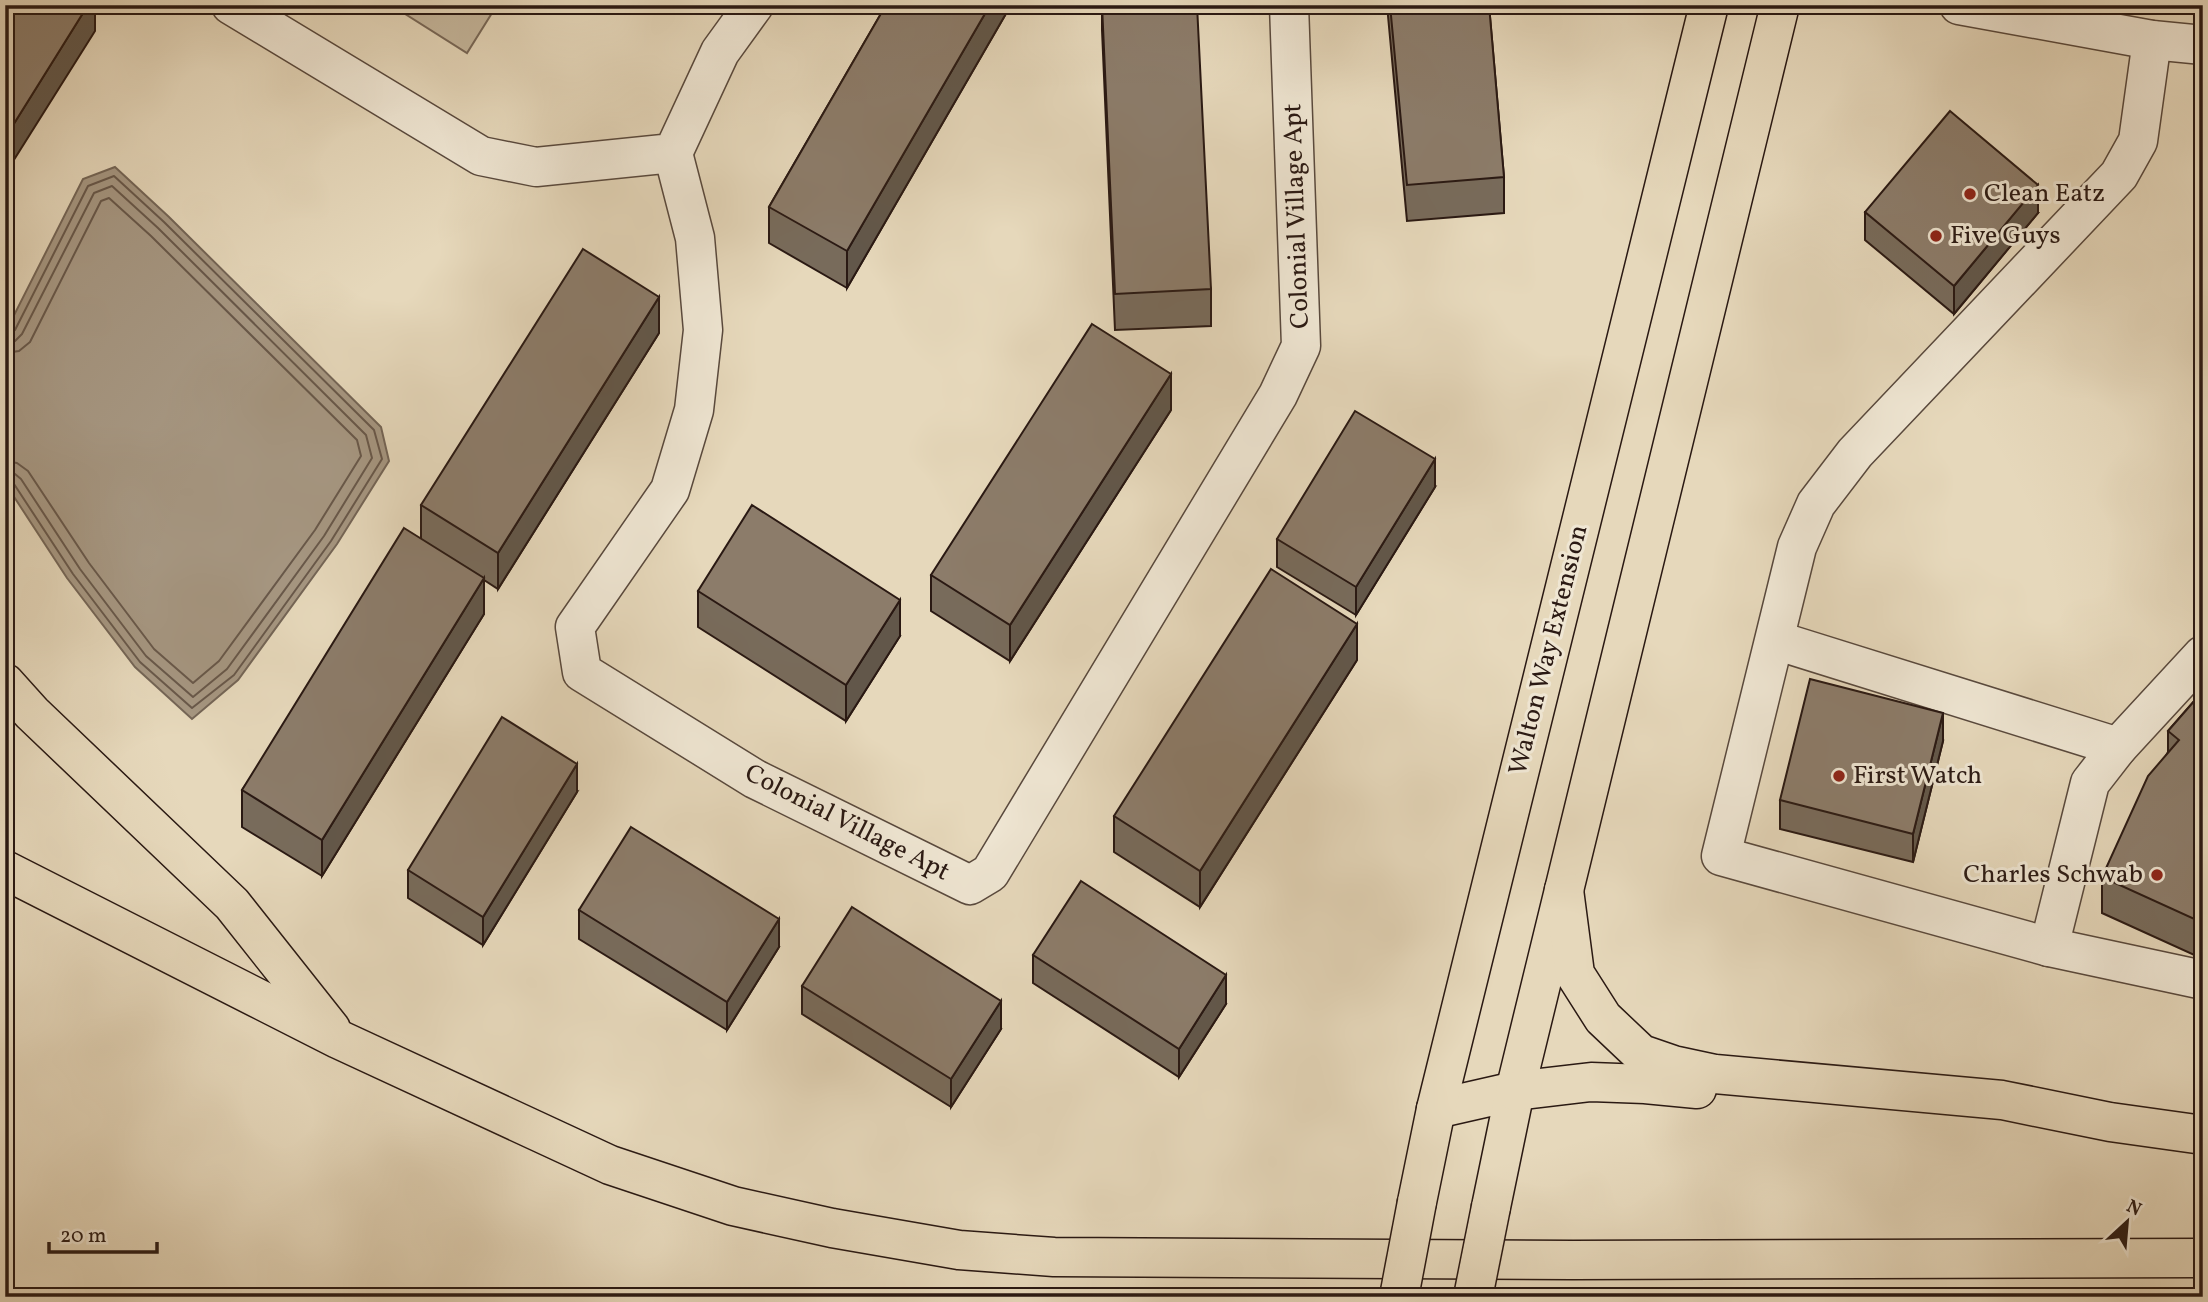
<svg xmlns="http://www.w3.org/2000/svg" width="2208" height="1302" font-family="Vollkorn,serif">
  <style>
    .green { fill: #c6b89e; stroke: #786858; stroke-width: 2 }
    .water { fill: #a69782; stroke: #746556; stroke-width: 2 }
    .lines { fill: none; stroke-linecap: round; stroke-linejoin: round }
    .shore { stroke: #68584a; stroke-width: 2 }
    .minor-casing { stroke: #59493d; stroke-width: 41 }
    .major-casing { stroke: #2a1913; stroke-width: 41 }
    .highway-casing { stroke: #2a1913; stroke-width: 41 }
    .minor { stroke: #efe6d3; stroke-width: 38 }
    .major { stroke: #e6d8bb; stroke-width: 38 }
    .highway { stroke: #e6d8bb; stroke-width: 38 }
    .major-bridge-casing { stroke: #2a1913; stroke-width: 41; stroke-linecap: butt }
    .major-bridge { stroke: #e6d8bb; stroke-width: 38 }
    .wall { fill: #786b5b; stroke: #2a1913; stroke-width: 2 }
    .shaded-wall { fill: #62574a; stroke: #2a1913; stroke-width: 2 }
    .building { fill: #8c7c6a; stroke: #2a1913; stroke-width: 2 }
    .poi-dot { fill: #8f2418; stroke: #efe6d3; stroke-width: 2.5 }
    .labels { text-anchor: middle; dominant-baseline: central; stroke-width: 6; stroke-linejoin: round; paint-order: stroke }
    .poi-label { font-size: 26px; fill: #2a1913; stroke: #efe6d3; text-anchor: start }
    .street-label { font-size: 26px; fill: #2a1913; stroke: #efe6d3 }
  </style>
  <rect width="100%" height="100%" fill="#e6d8bb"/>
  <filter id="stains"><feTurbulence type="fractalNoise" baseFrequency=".00286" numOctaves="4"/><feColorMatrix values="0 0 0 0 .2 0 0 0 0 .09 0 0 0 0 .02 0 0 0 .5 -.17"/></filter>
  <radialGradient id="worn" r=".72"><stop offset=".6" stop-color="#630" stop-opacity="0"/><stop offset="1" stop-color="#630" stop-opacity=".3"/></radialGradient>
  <path class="green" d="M 391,5 L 497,5 L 467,53 Z"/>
  <path class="water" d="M 115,167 L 169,217 L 381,427 L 389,461 L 337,544 L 238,680 L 192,719 L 135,667 L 67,578 L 5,483 L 5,333 L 83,179 Z"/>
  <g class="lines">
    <g class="shore">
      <path d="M 5,334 L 15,330 L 88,186 L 114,176 L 164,222 L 374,430 L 382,459 L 331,541 L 234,675 L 192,708 L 140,662 L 73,574 L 14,484 L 5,481"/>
      <path d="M 5,343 L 15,341 L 22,334 L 94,193 L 112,186 L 158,228 L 366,435 L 372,458 L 324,536 L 227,669 L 193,697 L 146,656 L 80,569 L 21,479 L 15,474 L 5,472"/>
      <path d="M 5,353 L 19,351 L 30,342 L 101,201 L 109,198 L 151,236 L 357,440 L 361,456 L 315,530 L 219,661 L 193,683 L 154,649 L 89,563 L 28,471 L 17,463 L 5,461"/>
    </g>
    <defs>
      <g id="minor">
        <path d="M 231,5 L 481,156 L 536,167 L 673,153 L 720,52 L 754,5"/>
        <path d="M 1959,5 L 2152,40 L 2203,45"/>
        <path d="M 673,153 L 695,238 L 703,330 L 694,410 L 670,490 L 575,627 L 582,672 L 755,779 L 970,885 L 990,873 L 1278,395 L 1301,346 L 1289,5"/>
        <path d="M 1775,640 L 2118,747"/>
        <path d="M 2203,655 L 2118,747 L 2090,783 L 2049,947 L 2203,980"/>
        <path d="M 2049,947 L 1721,856 L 1797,547 L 1816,504 L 1855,453 L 2119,175 L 2138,141 L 2152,40"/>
      </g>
      <g id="major">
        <path d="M 1436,1109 L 1515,1091"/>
        <path d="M 1417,1202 L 1436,1109 L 1709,5"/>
        <path d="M 1491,1207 L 1515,1091 L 1780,5"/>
      </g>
      <g id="highway">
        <path d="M 5,683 L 32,713 L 232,904 L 331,1029"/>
        <path d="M 5,870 L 338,1039 L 610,1165 L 733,1206 L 832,1228 L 959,1250 L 1054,1257 L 1573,1260 L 2203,1258"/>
        <path d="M 1564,890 L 1575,974 L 1603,1018 L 1641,1054 L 1673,1065 L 1715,1074 L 2002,1100 L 2110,1122 L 2203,1135"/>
        <path d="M 1515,1091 L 1591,1082 L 1645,1084 L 1697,1089"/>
      </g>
    </defs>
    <use href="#minor" class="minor-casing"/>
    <use href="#major" class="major-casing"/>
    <use href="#highway" class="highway-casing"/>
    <use href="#minor" class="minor"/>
    <use href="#major" class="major"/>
    <use href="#highway" class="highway"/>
    <defs>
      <g id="major-bridge">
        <path d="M 1399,1297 L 1417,1202"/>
        <path d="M 1473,1297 L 1491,1207"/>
      </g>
    </defs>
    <use href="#major-bridge" class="major-bridge-casing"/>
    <use href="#major-bridge" class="major-bridge"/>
  </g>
  <g class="wall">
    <path d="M 886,5 L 1011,5 L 847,288 L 769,243 L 769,207 Z"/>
    <path d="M 1102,5 L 1211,289 L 1211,326 L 1115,330 L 1102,30 Z"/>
    <path d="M 1387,5 L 1489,5 L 1504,177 L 1504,213 L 1407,221 Z"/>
    <path d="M 1865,212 L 2038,213 L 1954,314 L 1865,240 Z"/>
    <path d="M 659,333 L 498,589 L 484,580 L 484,614 L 322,876 L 242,827 L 242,790 L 421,539 L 421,505 Z"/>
    <path d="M 1171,410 L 1010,661 L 931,611 L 931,575 Z"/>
    <path d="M 1435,487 L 1356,615 L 1277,567 L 1277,539 Z"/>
    <path d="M 698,591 L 900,636 L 846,721 L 698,627 Z"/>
    <path d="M 1357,660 L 1200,907 L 1114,852 L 1114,816 Z"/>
    <path d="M 2203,691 L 2203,959 L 2102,913 L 2102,877 L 2168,752 L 2168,731 Z"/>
    <path d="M 1943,741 L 1913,862 L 1780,829 L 1780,800 Z"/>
    <path d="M 577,792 L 483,945 L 408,898 L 408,870 Z"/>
    <path d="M 579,910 L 779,947 L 727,1030 L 579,939 Z"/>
    <path d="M 1033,955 L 1226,1004 L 1179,1077 L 1033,983 Z"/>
    <path d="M 802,986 L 1001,1029 L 951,1107 L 802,1014 Z"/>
  </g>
  <g class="shaded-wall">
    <path d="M 88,5 L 95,5 L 95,31 L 5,174 L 5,138 Z"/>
    <path d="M 990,5 L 1011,5 L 847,288 L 847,251 Z"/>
    <path d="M 2038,185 L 2038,213 L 1954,314 L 1954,286 Z"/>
    <path d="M 659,297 L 659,333 L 498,589 L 498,553 Z"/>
    <path d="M 1171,374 L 1171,410 L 1010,661 L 1010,625 Z"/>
    <path d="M 1435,459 L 1435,487 L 1356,615 L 1356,587 Z"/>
    <path d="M 484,578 L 484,614 L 322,876 L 322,840 Z"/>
    <path d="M 900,600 L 900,636 L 846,721 L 846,685 Z"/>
    <path d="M 1357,624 L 1357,660 L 1200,907 L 1200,871 Z"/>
    <path d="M 1943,713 L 1943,741 L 1913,862 L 1913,834 Z"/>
    <path d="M 577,764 L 577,792 L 483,945 L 483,917 Z"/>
    <path d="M 779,919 L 779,947 L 727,1030 L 727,1002 Z"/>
    <path d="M 1226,975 L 1226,1004 L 1179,1077 L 1179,1049 Z"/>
    <path d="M 1001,1001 L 1001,1029 L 951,1107 L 951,1079 Z"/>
  </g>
  <g class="building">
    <path d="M 5,5 L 88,5 L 5,138 Z"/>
    <path d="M 886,5 L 990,5 L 847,251 L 769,207 Z"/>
    <path d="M 1102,5 L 1197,5 L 1211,289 L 1115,294 Z"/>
    <path d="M 1390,5 L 1489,5 L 1504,177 L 1407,185 Z"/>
    <path d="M 1950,111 L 2038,185 L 1954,286 L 1865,212 Z"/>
    <path d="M 583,249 L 659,297 L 498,553 L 421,505 Z"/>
    <path d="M 1092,324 L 1171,374 L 1010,625 L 931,575 Z"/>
    <path d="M 1355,411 L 1435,459 L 1356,587 L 1277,539 Z"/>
    <path d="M 752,505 L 900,600 L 846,685 L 698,591 Z"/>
    <path d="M 404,528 L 484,578 L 322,840 L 242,790 Z"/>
    <path d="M 1271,569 L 1357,624 L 1200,871 L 1114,816 Z"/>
    <path d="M 1810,679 L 1943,713 L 1913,834 L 1780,800 Z"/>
    <path d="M 2203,691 L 2203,923 L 2102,877 L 2148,776 L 2179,740 L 2168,731 Z"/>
    <path d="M 502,717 L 577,764 L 483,917 L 408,870 Z"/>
    <path d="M 631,827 L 779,919 L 727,1002 L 579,910 Z"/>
    <path d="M 1081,881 L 1226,975 L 1179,1049 L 1033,955 Z"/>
    <path d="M 852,907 L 1001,1001 L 951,1079 L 802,986 Z"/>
  </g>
  <g class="poi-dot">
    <circle cx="1970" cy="194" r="7"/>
    <circle cx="1936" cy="236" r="7"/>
    <circle cx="1839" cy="776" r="7"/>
    <circle cx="2157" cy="875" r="7"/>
  </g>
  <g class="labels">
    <g class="poi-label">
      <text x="1984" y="194">Clean Eatz</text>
      <text x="1950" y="236">Five Guys</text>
      <text x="1853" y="776">First Watch</text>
      <text x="2143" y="875" text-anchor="end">Charles Schwab</text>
    </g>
    <g class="street-label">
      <text transform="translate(1297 216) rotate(-92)">Colonial Village Apt</text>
      <text transform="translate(1549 650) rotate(-76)">Walton Way Extension</text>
      <text transform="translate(847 823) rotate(27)">Colonial Village Apt</text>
    </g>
  </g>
  <rect width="2208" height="1302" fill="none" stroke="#e6d8bb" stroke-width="28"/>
  <rect x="7" y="7" width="2194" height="1288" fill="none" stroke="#2a1913" stroke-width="3.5"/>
  <rect x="14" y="14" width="2180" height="1274" fill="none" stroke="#2a1913" stroke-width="2"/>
  <g transform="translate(2127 1222) rotate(26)" stroke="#efe6d3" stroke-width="5" paint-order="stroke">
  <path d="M0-5L12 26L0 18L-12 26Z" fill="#2a1913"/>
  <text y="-10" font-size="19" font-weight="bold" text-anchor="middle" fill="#2a1913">N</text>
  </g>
  <path d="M49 1242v10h108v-10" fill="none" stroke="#2a1913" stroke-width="3.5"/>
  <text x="60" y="1242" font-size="21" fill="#2a1913" stroke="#efe6d3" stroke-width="5" paint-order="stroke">20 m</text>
  <rect width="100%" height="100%" filter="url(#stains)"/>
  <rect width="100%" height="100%" fill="url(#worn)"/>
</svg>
